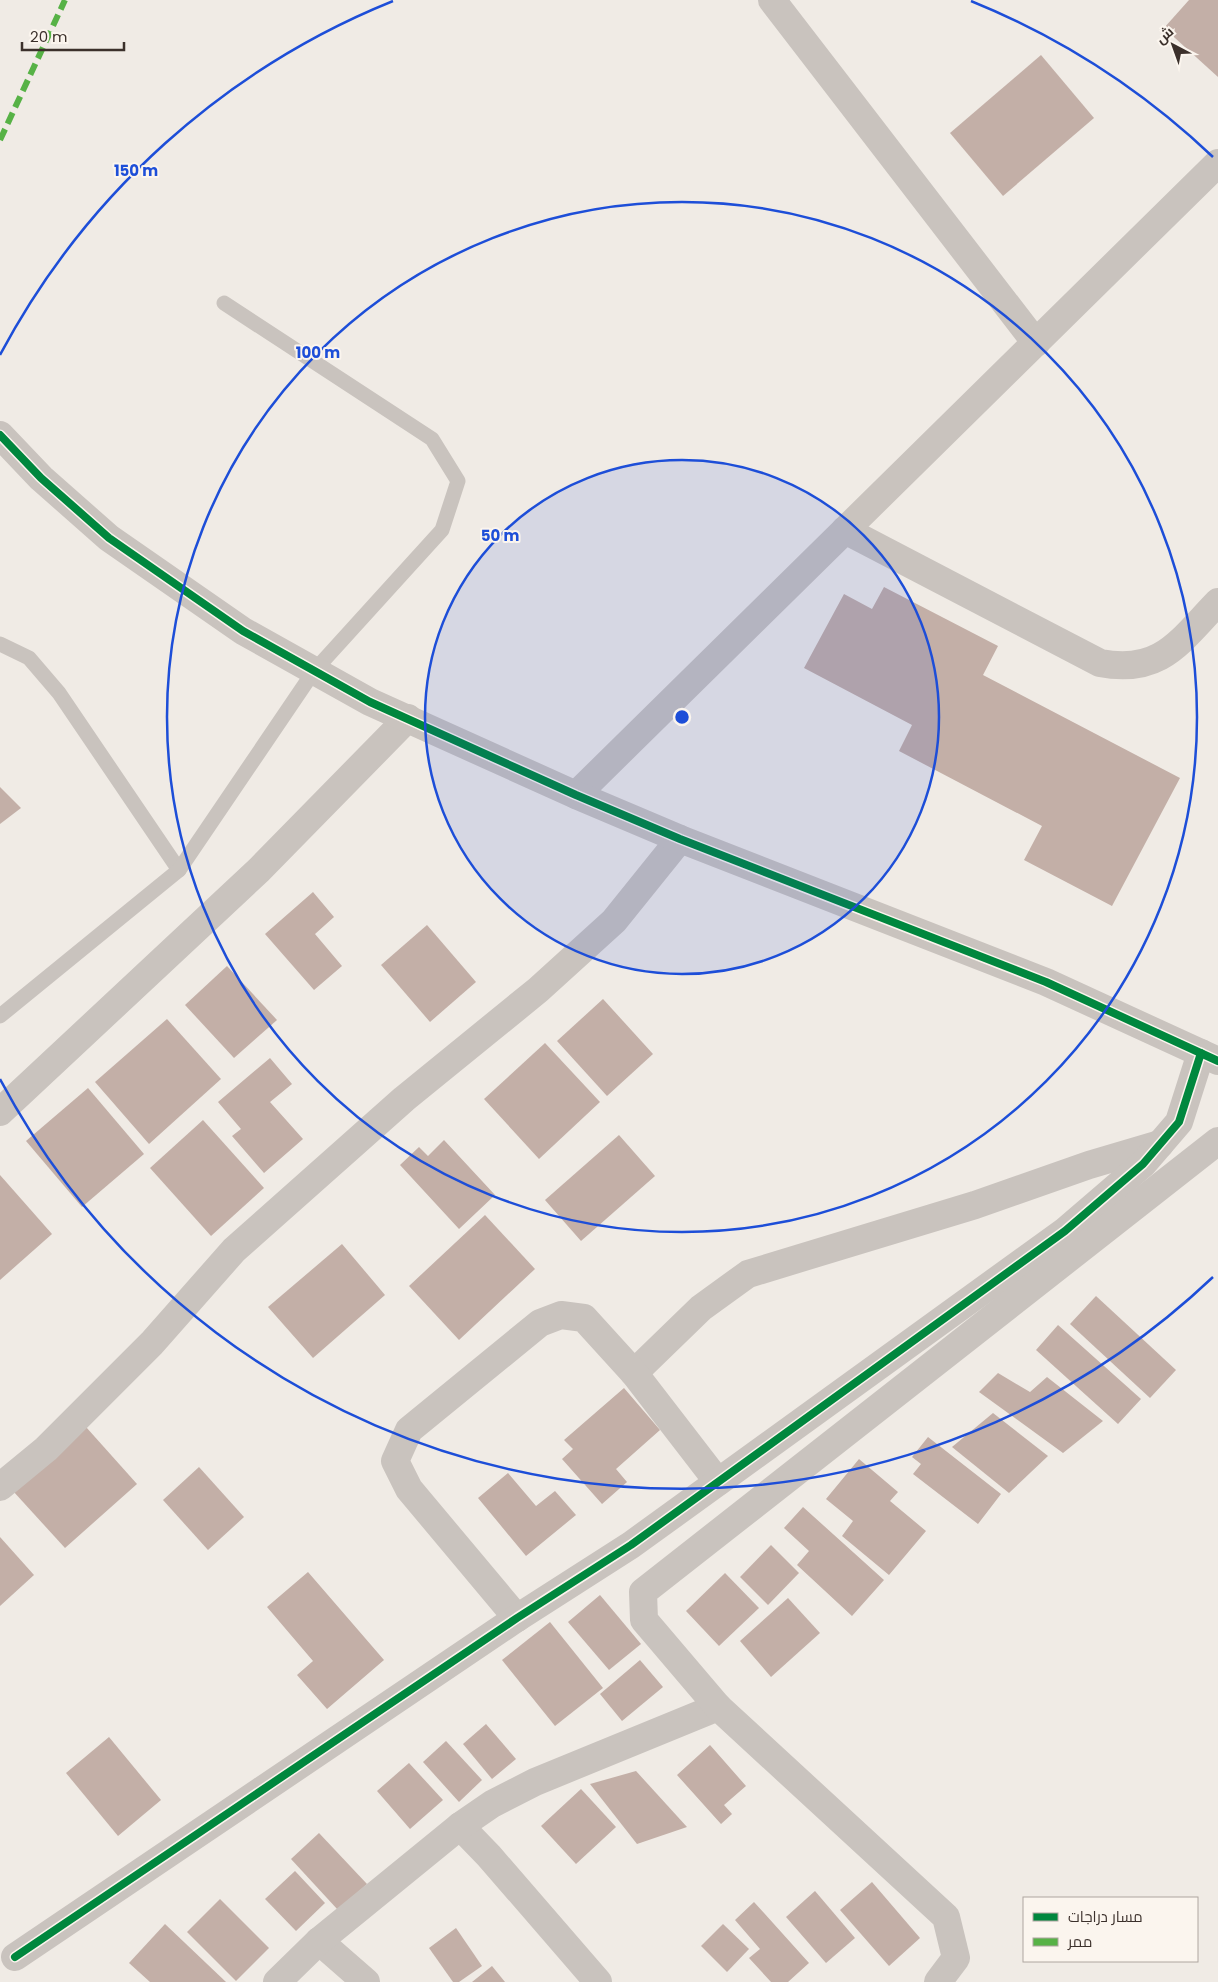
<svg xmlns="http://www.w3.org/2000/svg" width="1218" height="1982" font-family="Poppins,Cairo,sans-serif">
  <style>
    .building { fill: #c3afa7 }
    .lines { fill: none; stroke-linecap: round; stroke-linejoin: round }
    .service { stroke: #c9c3be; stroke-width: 15 }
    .minor { stroke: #c9c3be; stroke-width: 28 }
    .tertiary { stroke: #c9c3be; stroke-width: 28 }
    .quiet { stroke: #57b246; stroke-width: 6; stroke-dasharray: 12 6; stroke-linecap: butt }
    .cycleway-casing { stroke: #fbf5ee; stroke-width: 11 }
    .cycleway { stroke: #00873e; stroke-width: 8 }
    .ring { fill: none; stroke: #1d4ed8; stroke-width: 2.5 }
    .centre { fill: #1d4ed8; stroke: #fbf5ee; stroke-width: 2.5 }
    .ring-label { font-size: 15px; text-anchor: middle; font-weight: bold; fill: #1d4ed8; stroke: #fbf5ee; stroke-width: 4; stroke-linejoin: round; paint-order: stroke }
  </style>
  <rect width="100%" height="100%" fill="#f0ebe5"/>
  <g class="building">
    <path d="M 1189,0 L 1218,0 L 1218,77 L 1164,28 Z"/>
    <path d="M 1041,55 L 1094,118 L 1003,196 L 950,133 Z"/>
    <path d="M 884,587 L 998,646 L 983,675 L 1180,778 L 1112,906 L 1024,860 L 1042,826 L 899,751 L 912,725 L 804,668 L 844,594 L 872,609 Z"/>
    <path d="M 0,787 L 21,808 L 0,824 Z"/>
    <path d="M 313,892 L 334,917 L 315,934 L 342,966 L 314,990 L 265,934 Z"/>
    <path d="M 427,925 L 476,982 L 430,1022 L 381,965 Z"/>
    <path d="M 227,966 L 277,1020 L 234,1058 L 185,1005 Z"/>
    <path d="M 603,999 L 653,1054 L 607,1096 L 557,1041 Z"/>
    <path d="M 167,1019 L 221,1079 L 149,1144 L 95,1082 Z"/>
    <path d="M 545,1043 L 600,1102 L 539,1159 L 484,1099 Z"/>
    <path d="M 270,1058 L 292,1084 L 270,1102 L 303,1139 L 264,1173 L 232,1136 L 241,1129 L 218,1102 Z"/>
    <path d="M 88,1088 L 144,1154 L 82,1207 L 26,1141 Z"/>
    <path d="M 203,1120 L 264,1188 L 211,1236 L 150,1168 Z"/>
    <path d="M 619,1135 L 655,1176 L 581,1241 L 545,1200 Z"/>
    <path d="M 444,1140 L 495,1195 L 459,1229 L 400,1165 L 419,1147 L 428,1156 Z"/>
    <path d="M 0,1175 L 52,1234 L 0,1280 Z"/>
    <path d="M 485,1215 L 535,1269 L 459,1340 L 409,1286 Z"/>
    <path d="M 342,1244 L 385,1295 L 313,1358 L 268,1307 Z"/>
    <path d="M 1096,1296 L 1176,1370 L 1150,1398 L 1070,1324 Z"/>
    <path d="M 1058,1325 L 1141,1399 L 1118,1424 L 1036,1350 Z"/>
    <path d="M 998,1373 L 1030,1392 L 1047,1377 L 1103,1421 L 1063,1453 L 979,1392 Z"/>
    <path d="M 624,1388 L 660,1430 L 616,1469 L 627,1482 L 602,1504 L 562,1459 L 573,1449 L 564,1440 Z"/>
    <path d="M 993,1413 L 1048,1456 L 1009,1493 L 952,1447 Z"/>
    <path d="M 86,1427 L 137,1484 L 65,1548 L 13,1491 Z"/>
    <path d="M 928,1437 L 1001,1494 L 978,1524 L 913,1474 L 921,1464 L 912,1457 Z"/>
    <path d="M 859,1459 L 898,1492 L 890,1501 L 926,1531 L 889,1575 L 842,1536 L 853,1521 L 826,1499 Z"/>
    <path d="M 199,1467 L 244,1517 L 208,1550 L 163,1500 Z"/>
    <path d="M 508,1473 L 536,1506 L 555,1491 L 576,1515 L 526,1556 L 478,1498 Z"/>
    <path d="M 803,1507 L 884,1580 L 852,1616 L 797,1565 L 809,1551 L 784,1528 Z"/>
    <path d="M 0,1537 L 34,1575 L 0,1606 Z"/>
    <path d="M 771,1545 L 799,1573 L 768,1605 L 740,1577 Z"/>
    <path d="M 308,1572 L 384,1660 L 327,1709 L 297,1675 L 313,1661 L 267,1607 Z"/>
    <path d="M 725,1573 L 759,1608 L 719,1646 L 686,1611 Z"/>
    <path d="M 600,1595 L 641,1644 L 609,1670 L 568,1622 Z"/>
    <path d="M 788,1598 L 820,1633 L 771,1677 L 740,1641 Z"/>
    <path d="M 550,1622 L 603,1688 L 555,1726 L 502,1660 Z"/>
    <path d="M 640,1660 L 663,1687 L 622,1721 L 600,1694 Z"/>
    <path d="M 486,1724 L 516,1759 L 492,1779 L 463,1744 Z"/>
    <path d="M 109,1737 L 161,1800 L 118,1836 L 66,1773 Z"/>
    <path d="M 446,1741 L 482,1780 L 459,1802 L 423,1762 Z"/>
    <path d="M 710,1745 L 746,1786 L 724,1805 L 732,1814 L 721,1824 L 677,1775 Z"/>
    <path d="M 409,1763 L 443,1800 L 410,1829 L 377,1791 Z"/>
    <path d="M 636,1771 L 687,1827 L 637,1844 L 590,1784 Z"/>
    <path d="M 581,1789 L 616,1827 L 576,1864 L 541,1826 Z"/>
    <path d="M 319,1833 L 367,1884 L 338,1910 L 291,1859 Z"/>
    <path d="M 295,1871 L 325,1903 L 296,1931 L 265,1899 Z"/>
    <path d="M 872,1882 L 920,1938 L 889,1966 L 840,1910 Z"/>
    <path d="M 815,1891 L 855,1938 L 826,1963 L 786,1917 Z"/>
    <path d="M 220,1899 L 269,1948 L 236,1981 L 187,1932 Z"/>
    <path d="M 754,1902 L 809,1963 L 788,1982 L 771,1982 L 749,1958 L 760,1949 L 735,1920 Z"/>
    <path d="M 165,1924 L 226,1982 L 150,1982 L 129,1963 Z"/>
    <path d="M 723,1924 L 749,1949 L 727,1972 L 701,1946 Z"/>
    <path d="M 456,1928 L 482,1966 L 459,1982 L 453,1982 L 429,1948 Z"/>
    <path d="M 492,1966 L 505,1982 L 472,1982 Z"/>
  </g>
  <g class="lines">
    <g class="service">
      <path d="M 0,644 L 29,658 L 59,693 L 179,870"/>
      <path d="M 0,1016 L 179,870 L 314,671 L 442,530 L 458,481 L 432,439 L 224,303"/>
    </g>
    <g class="minor">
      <path d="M 772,0 L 1036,343"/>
      <path d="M 845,530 L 1100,663 C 1161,675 1180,641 1218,602"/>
      <path d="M 576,795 L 1218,163"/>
      <path d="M 0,1112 L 259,870 L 408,718"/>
      <path d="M 634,1373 L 701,1308 L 748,1274 L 975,1205 L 1089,1165 L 1160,1144"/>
      <path d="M 0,1487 L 46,1449 L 152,1343 L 234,1250 L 404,1099 L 538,990 L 614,921 L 680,839"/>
      <path d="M 517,1618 L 409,1489 L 395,1461 L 409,1430 L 540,1323 L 561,1315 L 584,1318 L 634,1373 L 718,1482"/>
      <path d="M 460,1826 L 489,1856 L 598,1982"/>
      <path d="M 319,1941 L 366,1982"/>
      <path d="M 15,1957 L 517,1618 L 631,1545 L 1065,1231 L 1143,1164 L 1179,1122 L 1201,1053"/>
      <path d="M 277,1982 L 319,1941 L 460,1826 L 492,1804 L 535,1782 L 718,1707"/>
      <path d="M 938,1982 L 956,1958 L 946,1917 L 718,1707 L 644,1620 L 643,1592 L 1218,1141"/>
    </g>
    <path class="tertiary" d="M 0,435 L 41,478 L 109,538 L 243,631 L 370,702 L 576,795 L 680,839 L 1046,982 L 1218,1061"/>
    <path class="quiet" d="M 0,140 L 65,0"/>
    <defs>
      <g id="cycleway">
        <path d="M 0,435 L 41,478 L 109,538 L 243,631 L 370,702 L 576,795 L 680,839 L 1046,982 L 1218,1061"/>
        <path d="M 15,1957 L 517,1618 L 631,1545 L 1065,1231 L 1143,1164 L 1179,1122 L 1201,1053"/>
      </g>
    </defs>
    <use href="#cycleway" class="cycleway-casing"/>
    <use href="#cycleway" class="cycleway"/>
  </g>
  <circle cx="682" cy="717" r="257" fill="#1d4ed8" fill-opacity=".12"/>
  <g class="ring">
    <circle cx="682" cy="717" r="257"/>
    <circle cx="682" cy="717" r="515"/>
    <path d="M1213 1277A772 772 0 0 1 0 1079M0 355A772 772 0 0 1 393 1M971 1A772 772 0 0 1 1213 157"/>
  </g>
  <circle cx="682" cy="717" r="8" class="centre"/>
  <g class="ring-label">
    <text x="136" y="176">150 m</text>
    <text x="318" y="358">100 m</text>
    <text x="500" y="541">50 m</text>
  </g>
  <rect x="1023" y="1897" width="175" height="65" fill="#fbf5ee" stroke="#aea6a0"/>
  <rect x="1033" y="1913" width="25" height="8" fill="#00873e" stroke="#aea6a0"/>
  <text x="1068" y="1922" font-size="15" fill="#3b302b">مسار دراجات</text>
  <rect x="1033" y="1938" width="25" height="8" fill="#57b246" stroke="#aea6a0"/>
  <text x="1068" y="1947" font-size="15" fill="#3b302b">ممر</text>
  <g transform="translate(1173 45) rotate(319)" stroke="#fbf5ee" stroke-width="4" paint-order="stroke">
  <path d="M0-4L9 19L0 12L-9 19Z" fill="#3b302b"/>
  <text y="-8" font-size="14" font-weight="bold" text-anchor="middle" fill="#3b302b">ش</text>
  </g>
  <path d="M22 42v8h102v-8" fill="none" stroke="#3b302b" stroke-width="2.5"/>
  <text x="30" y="42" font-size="15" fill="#3b302b" stroke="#fbf5ee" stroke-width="4" paint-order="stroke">20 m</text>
</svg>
